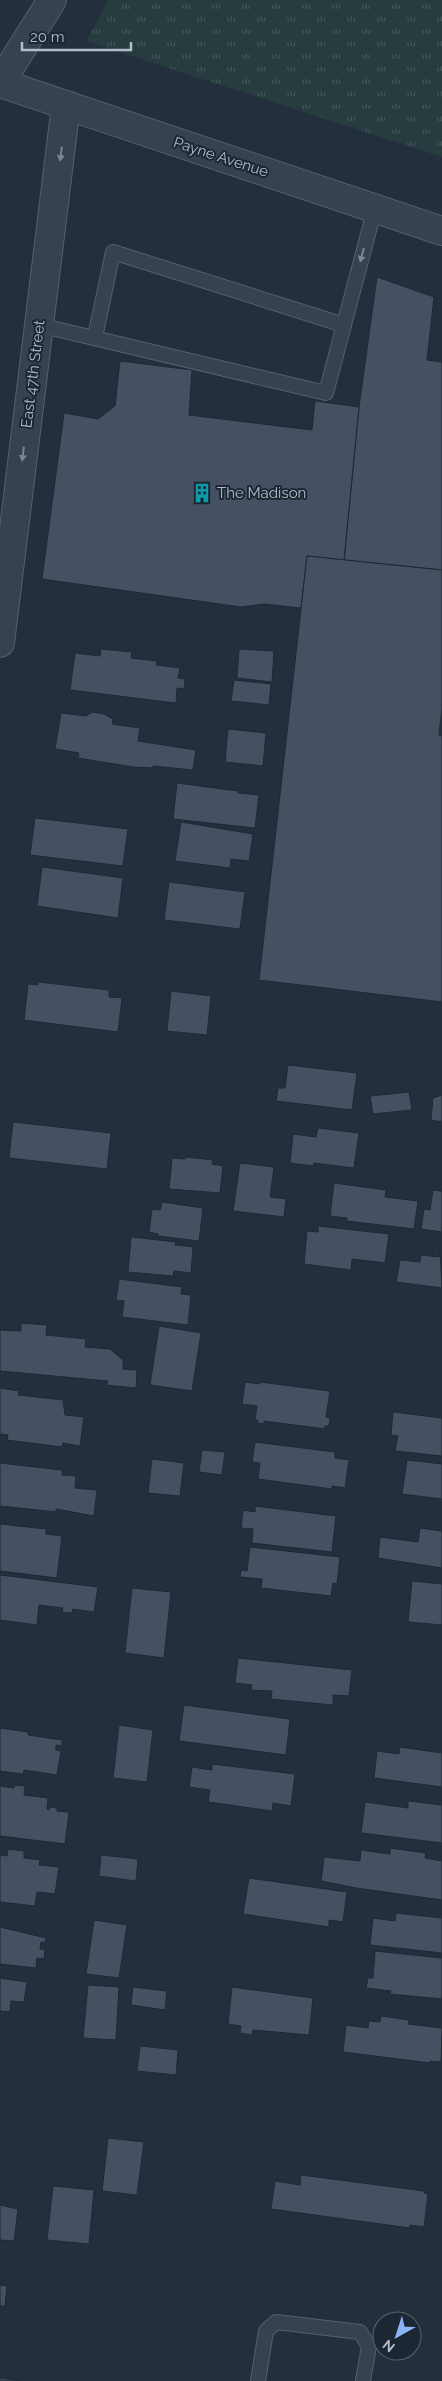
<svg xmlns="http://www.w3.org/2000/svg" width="442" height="2381" font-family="Raleway,sans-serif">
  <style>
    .grass { fill: url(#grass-tufts) }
    .building { fill: #455162; stroke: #1f2835 }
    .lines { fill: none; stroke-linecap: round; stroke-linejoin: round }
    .service-casing { stroke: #565f6c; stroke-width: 16 }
    .minor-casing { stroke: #565f6c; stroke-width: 30 }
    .tertiary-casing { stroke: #565f6c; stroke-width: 30 }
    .service { stroke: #38414e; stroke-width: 14 }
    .minor { stroke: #38414e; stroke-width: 28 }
    .tertiary { stroke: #38414e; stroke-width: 28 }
    .oneway { fill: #7c8592 }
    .labels { text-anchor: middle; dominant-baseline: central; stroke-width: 4; stroke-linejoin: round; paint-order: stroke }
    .street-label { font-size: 15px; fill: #b4bcc9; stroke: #1d2633 }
    .poi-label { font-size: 15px; fill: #b4bcc9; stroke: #1d2633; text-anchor: start }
  </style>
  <defs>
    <pattern id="grass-tufts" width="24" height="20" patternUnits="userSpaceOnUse" patternTransform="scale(1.25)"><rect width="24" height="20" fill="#263c3f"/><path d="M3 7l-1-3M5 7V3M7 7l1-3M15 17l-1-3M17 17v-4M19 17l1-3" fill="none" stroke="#435659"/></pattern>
  </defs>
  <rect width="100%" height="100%" fill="#242f3e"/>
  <path class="grass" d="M 109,0 L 442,0 L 442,157 L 86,41 Z"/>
  <g class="building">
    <path d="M 377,277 L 434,297 L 427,360 L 442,362 L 442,570 L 344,560 L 359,407 Z"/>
    <path d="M 120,361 L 192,370 L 189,415 L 312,430 L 315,401 L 359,407 L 344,560 L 307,556 L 301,608 L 264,604 L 241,607 L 42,579 L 64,413 L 98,419 L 115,406 Z"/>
    <path d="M 307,556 L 442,570 L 442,708 L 439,735 L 442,736 L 442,1002 L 259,980 Z"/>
    <path d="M 101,649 L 132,652 L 131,658 L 157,661 L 156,665 L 180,668 L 178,678 L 185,679 L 184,689 L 177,688 L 176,703 L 70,690 L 75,653 L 100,656 Z"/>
    <path d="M 239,649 L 274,651 L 272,682 L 237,678 Z"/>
    <path d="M 234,680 L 271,684 L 269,705 L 231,701 Z"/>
    <path d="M 93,712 L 104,714 L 113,719 L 112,724 L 140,728 L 138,741 L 196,750 L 193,770 L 153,766 L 153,768 L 133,767 L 78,758 L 79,753 L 55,749 L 61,713 L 86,716 Z"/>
    <path d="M 228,729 L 266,733 L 263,766 L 225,762 Z"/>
    <path d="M 177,783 L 238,791 L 238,793 L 259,795 L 255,828 L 173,819 Z"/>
    <path d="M 35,818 L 128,829 L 123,866 L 30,855 Z"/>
    <path d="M 181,822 L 253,834 L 249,861 L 231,859 L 230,868 L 175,861 Z"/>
    <path d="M 42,867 L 123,878 L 118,918 L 37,906 Z"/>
    <path d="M 169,882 L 245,892 L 240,929 L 164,920 Z"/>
    <path d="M 38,982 L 109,990 L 109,997 L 122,998 L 118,1032 L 24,1020 L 28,984 L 38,985 Z"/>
    <path d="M 171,991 L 211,996 L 207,1035 L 167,1031 Z"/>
    <path d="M 288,1065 L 357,1073 L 352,1110 L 276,1101 L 278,1088 L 285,1088 Z"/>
    <path d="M 409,1092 L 412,1110 L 373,1114 L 370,1096 Z"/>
    <path d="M 442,1095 L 442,1122 L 431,1120 L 433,1098 Z"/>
    <path d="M 13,1122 L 111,1133 L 107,1169 L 9,1158 Z"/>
    <path d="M 318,1128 L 359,1133 L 354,1168 L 314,1163 L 313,1166 L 290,1163 L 293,1134 L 316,1137 Z"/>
    <path d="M 186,1157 L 213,1160 L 212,1164 L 223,1166 L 220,1193 L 169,1189 L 172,1158 L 185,1159 Z"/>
    <path d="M 240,1163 L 274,1167 L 270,1197 L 286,1199 L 284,1217 L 233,1211 Z"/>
    <path d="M 334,1183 L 386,1190 L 385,1197 L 418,1201 L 414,1229 L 347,1221 L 347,1218 L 330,1216 Z"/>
    <path d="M 433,1190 L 442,1191 L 442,1232 L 421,1229 L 424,1209 L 430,1210 Z"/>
    <path d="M 162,1202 L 203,1208 L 199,1241 L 158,1236 L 158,1234 L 149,1232 L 152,1209 L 160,1210 Z"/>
    <path d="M 318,1226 L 389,1234 L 385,1263 L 352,1259 L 351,1270 L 304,1264 L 307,1231 L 318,1232 Z"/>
    <path d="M 131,1237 L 176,1242 L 175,1245 L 193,1247 L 191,1273 L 174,1271 L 173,1276 L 128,1272 Z"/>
    <path d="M 440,1249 L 442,1288 L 396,1282 L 400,1260 L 420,1262 L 421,1255 L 439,1257 Z"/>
    <path d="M 119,1279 L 182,1287 L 181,1294 L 191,1295 L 188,1325 L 122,1317 L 124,1301 L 116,1300 Z"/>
    <path d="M 21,1323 L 47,1325 L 46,1335 L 86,1339 L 85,1347 L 110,1349 L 123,1360 L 123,1369 L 137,1370 L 136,1388 L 106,1385 L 108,1381 L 0,1371 L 0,1330 L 21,1331 Z"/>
    <path d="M 159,1326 L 201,1333 L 192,1391 L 150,1385 Z"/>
    <path d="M 245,1382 L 260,1384 L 260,1382 L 330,1391 L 326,1417 L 330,1418 L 329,1426 L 325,1426 L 325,1429 L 264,1421 L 264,1424 L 257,1423 L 258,1420 L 255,1420 L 257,1406 L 242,1404 Z"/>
    <path d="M 0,1388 L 19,1391 L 18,1395 L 63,1400 L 65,1415 L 84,1417 L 80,1446 L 63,1443 L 62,1447 L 7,1440 L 8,1435 L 0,1434 Z"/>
    <path d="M 393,1412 L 442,1418 L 442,1456 L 395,1451 L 398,1436 L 391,1435 Z"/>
    <path d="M 255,1442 L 335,1452 L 335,1458 L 349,1460 L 345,1488 L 332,1486 L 332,1489 L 258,1479 L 260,1463 L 252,1462 Z"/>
    <path d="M 202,1450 L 225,1452 L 222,1475 L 199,1472 Z"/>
    <path d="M 152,1459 L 184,1463 L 180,1496 L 148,1493 Z"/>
    <path d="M 407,1460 L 442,1464 L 442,1499 L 402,1494 Z"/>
    <path d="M 0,1463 L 62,1470 L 62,1475 L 76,1476 L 75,1488 L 97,1490 L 94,1516 L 56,1509 L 56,1512 L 0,1506 Z"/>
    <path d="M 255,1506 L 336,1516 L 332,1552 L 252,1543 L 253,1529 L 241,1528 L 243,1510 L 255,1512 Z"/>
    <path d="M 0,1524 L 46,1529 L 46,1534 L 62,1536 L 57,1578 L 0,1571 Z"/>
    <path d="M 420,1528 L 442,1531 L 442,1568 L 378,1558 L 380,1537 L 418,1542 Z"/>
    <path d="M 250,1547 L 340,1557 L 337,1584 L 333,1583 L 331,1596 L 261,1588 L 262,1579 L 240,1577 L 241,1570 L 247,1571 Z"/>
    <path d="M 0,1575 L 98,1587 L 94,1612 L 73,1609 L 72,1613 L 62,1612 L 63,1608 L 39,1605 L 37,1625 L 0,1620 Z"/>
    <path d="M 412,1581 L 442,1584 L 442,1625 L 408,1622 Z"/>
    <path d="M 132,1588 L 171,1592 L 164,1658 L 125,1653 Z"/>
    <path d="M 238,1658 L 352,1670 L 349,1696 L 333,1695 L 333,1705 L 271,1699 L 272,1691 L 251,1690 L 252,1685 L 235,1683 Z"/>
    <path d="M 184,1705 L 290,1719 L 286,1755 L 179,1741 Z"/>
    <path d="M 119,1725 L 153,1730 L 147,1782 L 113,1778 Z"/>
    <path d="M 0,1728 L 28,1732 L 28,1735 L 62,1740 L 62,1746 L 56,1745 L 56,1750 L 61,1751 L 57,1775 L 24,1770 L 23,1774 L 0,1771 Z"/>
    <path d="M 400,1747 L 442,1753 L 442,1787 L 374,1778 L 377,1751 L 399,1754 Z"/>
    <path d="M 212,1764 L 295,1774 L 291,1806 L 273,1803 L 272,1811 L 208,1802 L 210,1790 L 189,1787 L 192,1767 L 212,1770 Z"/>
    <path d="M 15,1785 L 25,1786 L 24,1795 L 48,1798 L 47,1809 L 49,1810 L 50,1807 L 57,1808 L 57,1811 L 69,1812 L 65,1844 L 0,1836 L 0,1786 L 14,1788 Z"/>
    <path d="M 408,1801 L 442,1805 L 442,1843 L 361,1833 L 365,1802 L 408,1808 Z"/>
    <path d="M 390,1848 L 426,1853 L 425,1858 L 442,1861 L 442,1900 L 356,1888 L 321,1881 L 324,1857 L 360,1861 L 361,1850 L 390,1854 Z"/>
    <path d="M 8,1849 L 24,1851 L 24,1858 L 40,1860 L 39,1865 L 59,1867 L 55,1894 L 37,1892 L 35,1906 L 0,1902 L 0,1855 L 7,1856 Z"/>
    <path d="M 101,1855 L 138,1859 L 136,1881 L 99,1876 Z"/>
    <path d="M 249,1878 L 347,1892 L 343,1922 L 329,1920 L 329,1927 L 243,1914 Z"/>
    <path d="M 396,1913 L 442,1918 L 442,1953 L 370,1945 L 373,1918 L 395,1921 Z"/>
    <path d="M 94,1920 L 127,1925 L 119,1978 L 86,1974 Z"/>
    <path d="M 0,1927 L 46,1938 L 45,1943 L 41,1942 L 40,1949 L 45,1950 L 44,1959 L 37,1958 L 36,1968 L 0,1964 Z"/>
    <path d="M 375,1951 L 442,1958 L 442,1999 L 390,1994 L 391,1991 L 366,1988 L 368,1978 L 373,1978 Z"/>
    <path d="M 0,1978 L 27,1982 L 24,2002 L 11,2001 L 10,2012 L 0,2011 Z"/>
    <path d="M 88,1985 L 119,1987 L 116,2040 L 83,2038 Z"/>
    <path d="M 133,1987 L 167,1991 L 165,2010 L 131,2005 Z"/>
    <path d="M 232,1987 L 313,1998 L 309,2035 L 253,2030 L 252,2035 L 240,2033 L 241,2026 L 228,2024 Z"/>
    <path d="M 381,2016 L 409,2020 L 408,2024 L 442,2028 L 441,2062 L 430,2061 L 430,2063 L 343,2052 L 346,2025 L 368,2028 L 369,2021 L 380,2022 Z"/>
    <path d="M 140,2046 L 178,2050 L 176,2075 L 137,2071 Z"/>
    <path d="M 108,2138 L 144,2142 L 137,2195 L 102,2191 Z"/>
    <path d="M 301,2175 L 424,2191 L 424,2193 L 428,2194 L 424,2227 L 410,2225 L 410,2228 L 271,2209 L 275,2181 L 300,2185 Z"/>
    <path d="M 53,2186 L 94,2190 L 89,2244 L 47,2240 Z"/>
    <path d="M 0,2205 L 18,2209 L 14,2241 L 0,2240 Z"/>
    <path d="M 0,2285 L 7,2286 L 5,2306 L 0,2306 Z"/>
    <path d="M 0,2378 L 21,2381 L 0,2381 Z"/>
  </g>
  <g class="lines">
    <defs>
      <g id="service">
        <path d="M 39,325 L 326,393 L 344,325 L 113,252 L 95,337"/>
        <path d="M 344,325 L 375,208"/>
        <path d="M 258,2381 L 266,2331 L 276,2322 L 360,2332 L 369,2346 L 363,2381"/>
      </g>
      <g id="minor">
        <path d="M 0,83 L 52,0"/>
        <path d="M 0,643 L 66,105"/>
      </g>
      <path id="tertiary" d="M 0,83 L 442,231"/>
    </defs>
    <use href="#service" class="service-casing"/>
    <use href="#minor" class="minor-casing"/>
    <use href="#tertiary" class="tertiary-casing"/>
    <use href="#service" class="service"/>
    <use href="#minor" class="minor"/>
    <use href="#tertiary" class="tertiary"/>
  </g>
  <defs><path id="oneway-solid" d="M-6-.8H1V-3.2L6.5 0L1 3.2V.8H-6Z" transform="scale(1.25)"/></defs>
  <g class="oneway">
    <use href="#oneway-solid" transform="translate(61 154) rotate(97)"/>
    <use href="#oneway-solid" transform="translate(362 255) rotate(105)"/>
    <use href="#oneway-solid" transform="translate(23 454) rotate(97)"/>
  </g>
  <defs>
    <symbol id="building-bare" viewBox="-9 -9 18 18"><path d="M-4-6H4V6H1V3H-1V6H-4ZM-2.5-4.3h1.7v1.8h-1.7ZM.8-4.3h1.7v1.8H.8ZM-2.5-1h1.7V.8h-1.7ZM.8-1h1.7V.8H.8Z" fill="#0f9aa8" stroke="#1d2633" stroke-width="2.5" paint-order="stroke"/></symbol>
  </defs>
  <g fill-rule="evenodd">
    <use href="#building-bare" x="188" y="479" width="28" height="28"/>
  </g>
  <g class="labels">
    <g class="street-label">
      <text transform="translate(221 157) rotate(18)">Payne Avenue</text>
      <text transform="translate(33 374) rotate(-83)">East 47th Street</text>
    </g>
    <g class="poi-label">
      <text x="217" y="493">The Madison</text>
    </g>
  </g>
  <g transform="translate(397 2336) rotate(219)"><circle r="24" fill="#1d2633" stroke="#59626f"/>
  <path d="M0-4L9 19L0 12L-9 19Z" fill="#8ab4f8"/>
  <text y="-8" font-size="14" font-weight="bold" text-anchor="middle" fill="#b4bcc9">N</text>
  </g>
  <path d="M22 42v8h109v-8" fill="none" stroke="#b4bcc9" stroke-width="2.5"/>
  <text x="30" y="42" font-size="15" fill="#b4bcc9" stroke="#1d2633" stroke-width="4" paint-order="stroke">20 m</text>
</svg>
